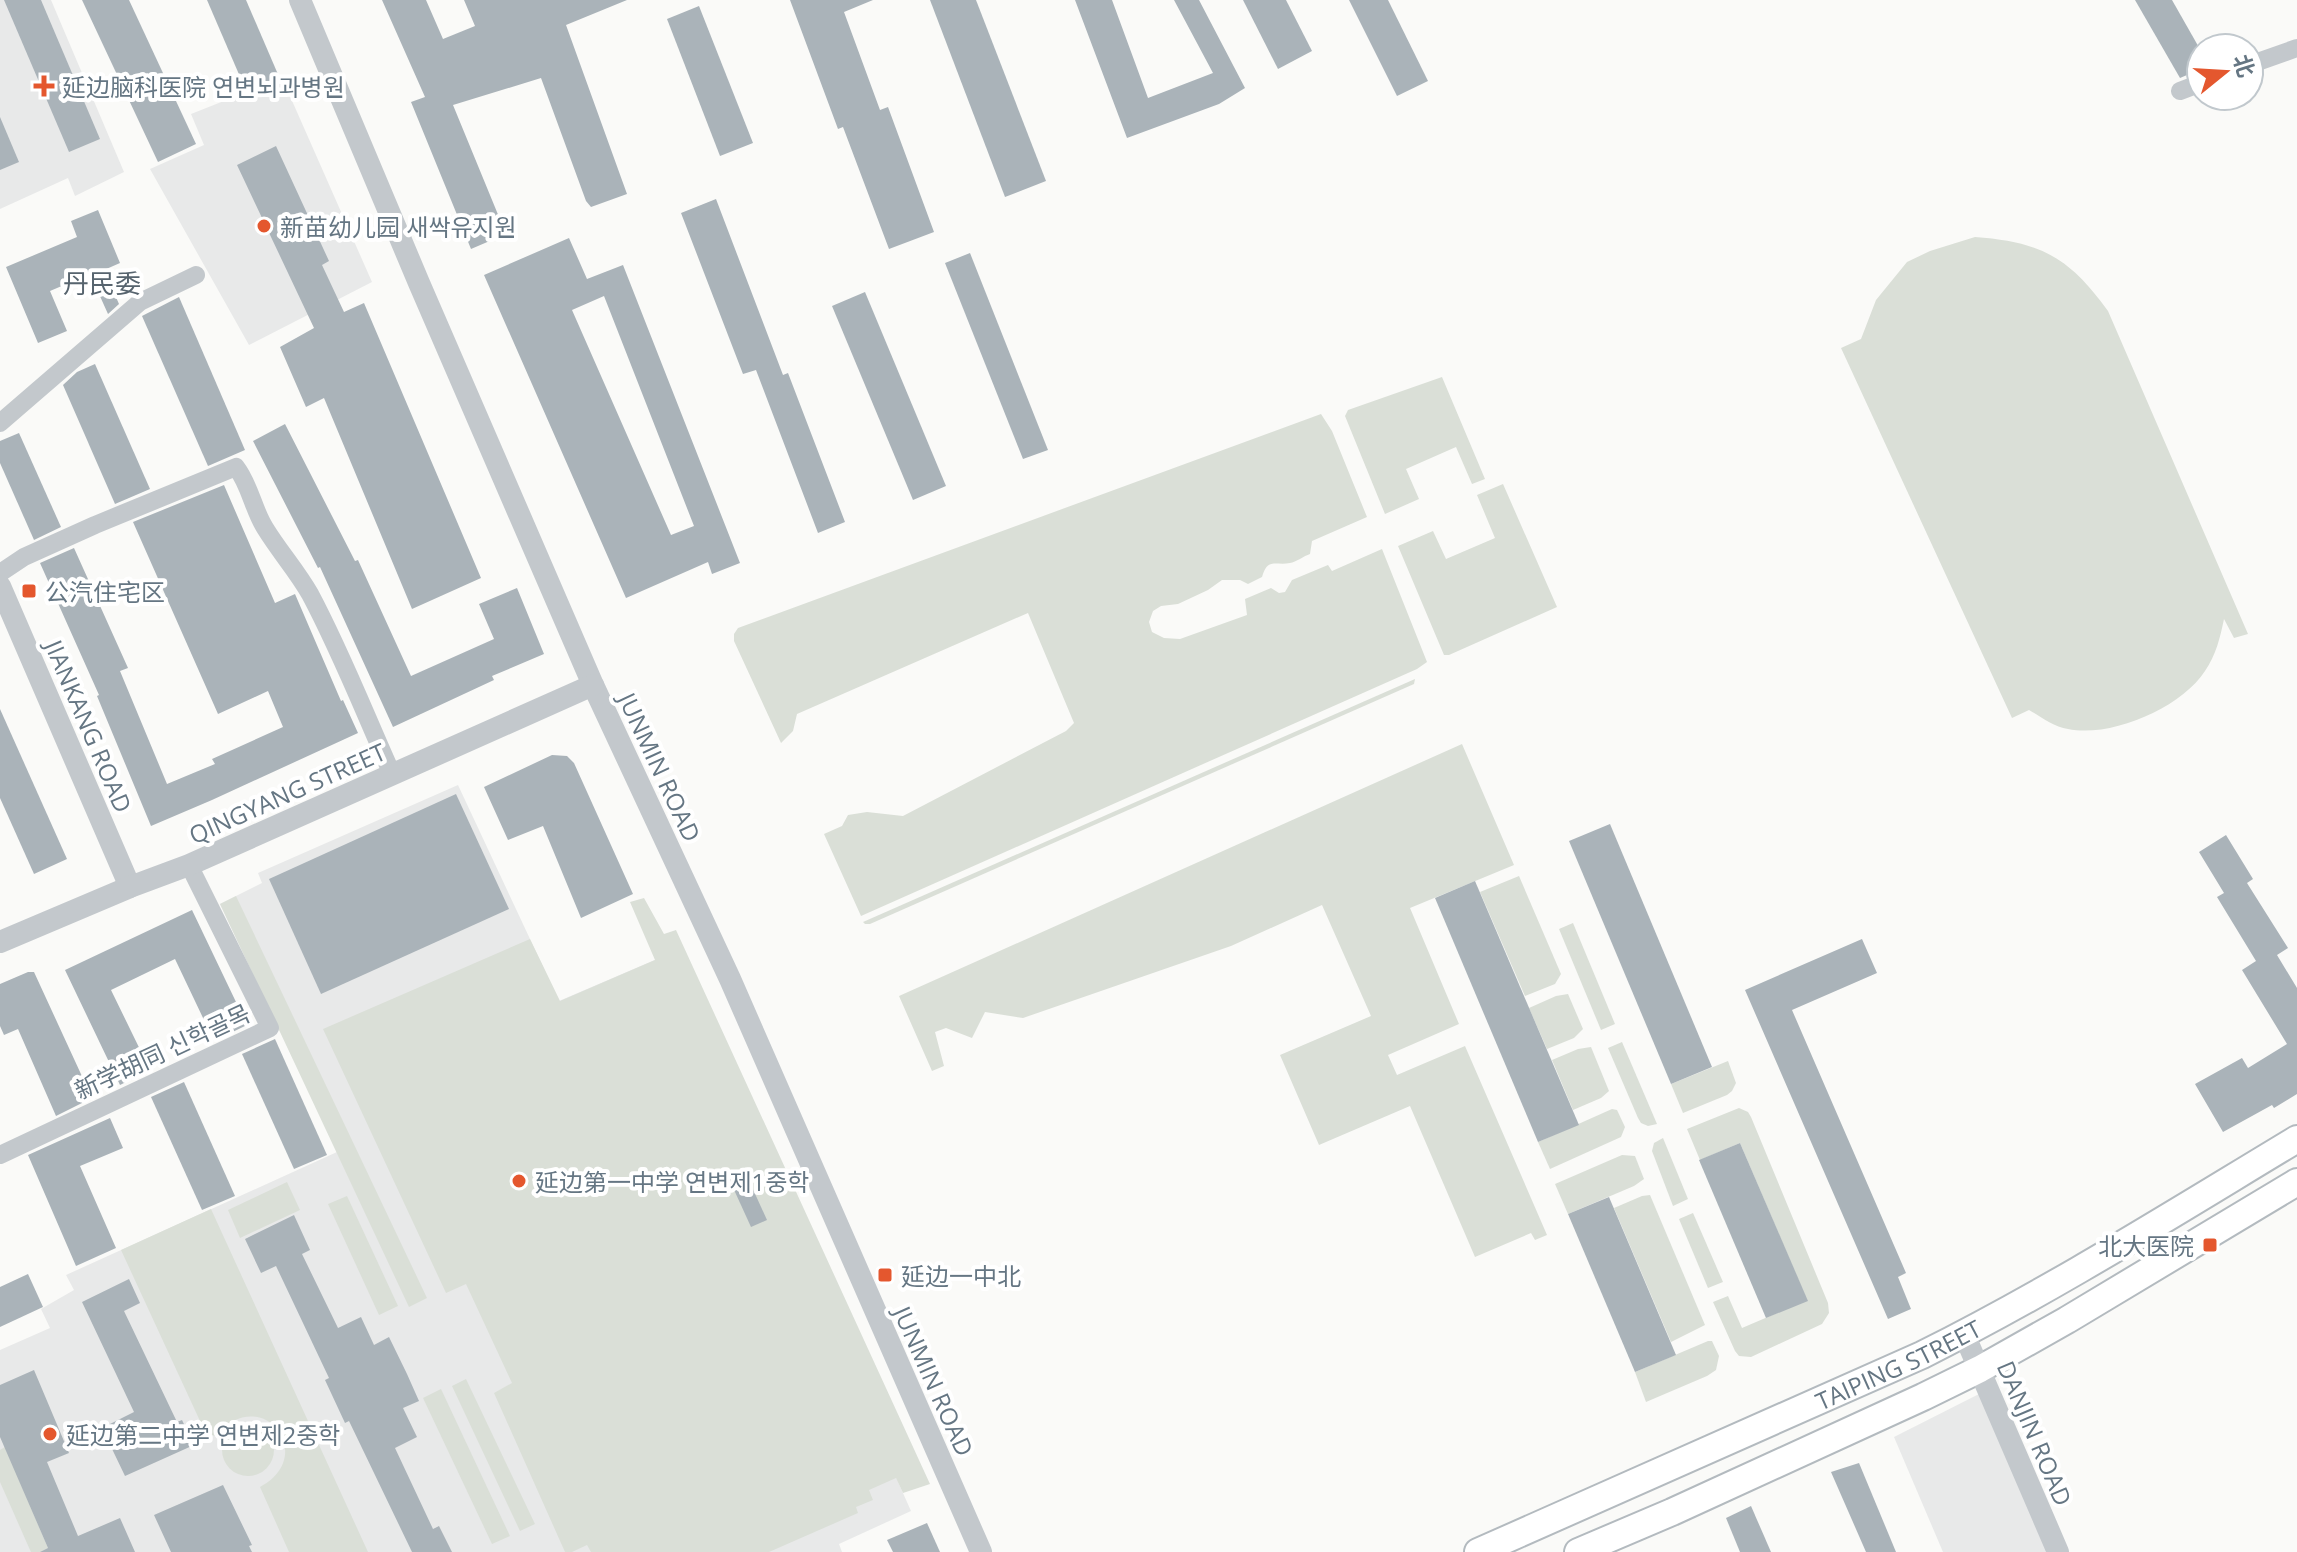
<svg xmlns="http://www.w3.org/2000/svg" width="2297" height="1552" font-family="'Open Sans','Noto Sans SC','Noto Sans KR',sans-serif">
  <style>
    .built { fill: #e8e9e9 }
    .green { fill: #dadfd7 }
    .building { fill: #aab3b9; fill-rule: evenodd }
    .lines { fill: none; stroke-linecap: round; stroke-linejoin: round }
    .secondary-casing { stroke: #b3babf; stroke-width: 30 }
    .minor { stroke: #c3c8cc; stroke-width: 18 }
    .tertiary { stroke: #c3c8cc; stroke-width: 22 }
    .secondary { stroke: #fff; stroke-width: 26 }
    .poi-dot { fill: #e4572e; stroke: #fff; stroke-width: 3 }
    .labels { text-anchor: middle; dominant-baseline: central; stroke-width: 8; stroke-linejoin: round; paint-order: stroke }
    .poi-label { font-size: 24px; fill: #657683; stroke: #fff; text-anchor: start }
    .street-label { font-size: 24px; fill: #657683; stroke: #fff }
    .neighbourhood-label { font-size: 26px; fill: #57646e; stroke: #fff }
  </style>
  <rect width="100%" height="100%" fill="#fafaf8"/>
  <g class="built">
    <path d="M 0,0 L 51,0 L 124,172 L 75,196 L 68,178 L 0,209 Z"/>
    <path d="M 282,78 L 372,282 L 249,345 L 150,169 L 204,145 L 191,114 Z"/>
    <path d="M 458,785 L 559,1001 L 664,956 L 911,1511 L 839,1544 L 842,1552 L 0,1552 L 0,1350 L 50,1328 L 41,1309 L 74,1290 L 66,1275 L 337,1152 L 220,904 L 262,883 L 258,873 Z"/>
    <path d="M 1979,1394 L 2050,1552 L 1943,1552 L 1894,1437 Z"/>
  </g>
  <g class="green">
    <path d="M 1975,237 C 2041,242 2069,257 2108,311 L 2248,634 L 2234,638 L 2224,619 C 2220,638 2216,655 2205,671 C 2181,708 2111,738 2068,729 C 2054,727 2041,717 2029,710 L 2012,718 L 1841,348 L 1861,339 L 1876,300 L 1907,262 L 1930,251 Z"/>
    <path d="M 1442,377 L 1485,479 L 1472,484 L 1456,447 L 1406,469 L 1419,499 L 1385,514 L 1345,416 L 1348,410 Z"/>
    <path d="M 1321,414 L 1332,431 L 1367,517 L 1312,541 L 1310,554 C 1304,556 1296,562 1290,563 C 1275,566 1268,557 1262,577 L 1248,584 L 1240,580 L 1222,580 L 1208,590 L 1178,604 L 1161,606 L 1153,611 L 1149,622 L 1152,632 L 1164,638 L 1180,639 L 1247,615 L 1245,599 L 1271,588 L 1279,593 L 1285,592 L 1292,580 L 1328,565 L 1332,571 L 1382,549 L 1427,662 L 1417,669 L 861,916 L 824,834 L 842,826 L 848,815 L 867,812 L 903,816 L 1066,731 L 1074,723 L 1028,613 L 797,714 L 793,731 L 781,743 L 734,641 L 734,634 L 738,628 Z"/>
    <path d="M 1503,484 L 1557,607 L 1449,655 L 1444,655 L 1398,546 L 1433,531 L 1446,559 L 1495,538 L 1477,495 Z"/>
    <path d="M 1415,679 L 1414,684 L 870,924 L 865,924 L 863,922 Z"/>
    <path d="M 1462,744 L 1514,865 L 1410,908 L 1459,1024 L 1388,1055 L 1397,1075 L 1465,1046 L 1547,1235 L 1535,1240 L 1531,1233 L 1475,1257 L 1410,1106 L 1319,1145 L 1280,1055 L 1371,1016 L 1322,905 L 1231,946 L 1023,1018 L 985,1012 L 972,1038 L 946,1028 L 935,1032 L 944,1066 L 932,1071 L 899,996 Z"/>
    <path d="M 1519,876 L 1561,974 L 1555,984 L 1525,996 L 1480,892 Z"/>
    <path d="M 236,896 L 427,1298 L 409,1307 L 220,904 Z"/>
    <path d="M 644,898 L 664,934 L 676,930 L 930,1484 L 903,1493 L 896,1478 L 869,1490 L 873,1500 L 856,1507 L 858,1513 L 769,1552 L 591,1552 L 587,1545 L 572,1552 L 565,1552 L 494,1393 L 512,1383 L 466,1284 L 446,1293 L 323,1029 L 530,939 L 560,1001 L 655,960 L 630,902 Z"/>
    <path d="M 1573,923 L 1615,1024 L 1601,1030 L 1559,929 Z"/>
    <path d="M 1568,994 L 1583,1029 L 1574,1038 L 1547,1049 L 1529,1008 L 1556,996 Z"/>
    <path d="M 1622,1042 L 1657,1124 L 1648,1126 L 1641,1123 L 1638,1118 L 1608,1048 Z"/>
    <path d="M 1591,1047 L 1609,1091 L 1601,1098 L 1573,1110 L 1552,1060 L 1578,1049 Z"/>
    <path d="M 1728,1061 L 1736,1083 L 1732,1091 L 1727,1095 L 1683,1113 L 1671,1084 Z"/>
    <path d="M 1739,1108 L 1748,1112 L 1751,1117 L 1828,1303 L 1829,1313 L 1822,1324 L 1751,1357 L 1739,1356 L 1735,1351 L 1713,1302 L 1728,1296 L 1742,1328 L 1807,1300 L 1740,1143 L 1700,1160 L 1687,1129 Z"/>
    <path d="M 1612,1109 L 1617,1110 L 1625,1127 L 1621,1137 L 1550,1169 L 1538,1142 Z"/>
    <path d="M 1663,1138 L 1688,1199 L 1673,1206 L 1652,1151 L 1654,1143 Z"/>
    <path d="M 1622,1155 L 1635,1156 L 1644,1179 L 1634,1186 L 1568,1214 L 1555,1184 Z"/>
    <path d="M 287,1182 L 300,1210 L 240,1238 L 228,1210 Z"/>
    <path d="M 1650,1195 L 1705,1325 L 1671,1342 L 1614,1208 L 1642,1196 Z"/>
    <path d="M 347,1196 L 398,1306 L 379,1315 L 328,1204 Z"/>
    <path d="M 211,1209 L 368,1552 L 289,1552 L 260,1487 C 319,1456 262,1381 215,1436 L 206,1434 L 121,1250 Z"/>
    <path d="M 1693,1213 L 1723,1282 L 1708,1288 L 1679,1219 Z"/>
    <path d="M 1708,1341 L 1712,1341 L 1719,1356 L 1716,1370 L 1707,1376 L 1646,1402 L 1635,1372 Z"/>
    <path d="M 466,1379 L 535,1524 L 520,1531 L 452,1386 Z"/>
    <path d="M 441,1389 L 510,1536 L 492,1544 L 423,1398 Z"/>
    <circle cx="248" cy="1450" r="26"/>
    <path d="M 5,1447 L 48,1548 L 40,1552 L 31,1552 L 30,1550 L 0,1482 L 0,1450 Z"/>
  </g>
  <g class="building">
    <path d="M 4,0 L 41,0 L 100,139 L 69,152 Z"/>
    <path d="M 82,0 L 129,0 L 196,144 L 158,162 Z"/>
    <path d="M 207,0 L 246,0 L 280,79 L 247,93 Z"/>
    <path d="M 382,0 L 426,0 L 443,39 L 475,26 L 464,0 L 627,0 L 566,25 L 627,194 L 591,207 L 586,201 L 541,78 L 453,105 L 506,234 L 471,249 L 411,102 L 425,97 Z"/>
    <path d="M 790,0 L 873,0 L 844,12 L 880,110 L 888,107 L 934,232 L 889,249 L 843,127 L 838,129 Z"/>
    <path d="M 930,0 L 976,0 L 1046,181 L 1005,197 Z"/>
    <path d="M 1075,0 L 1112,0 L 1148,98 L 1213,73 L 1174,0 L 1199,0 L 1245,88 L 1219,104 L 1127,138 Z"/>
    <path d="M 1243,0 L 1286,0 L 1312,51 L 1278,69 Z"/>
    <path d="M 1349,0 L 1388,0 L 1428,81 L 1397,96 Z"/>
    <path d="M 2135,0 L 2172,0 L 2201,51 L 2201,69 L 2180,78 Z"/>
    <path d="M 699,6 L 753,143 L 720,156 L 667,19 Z"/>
    <path d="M 0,117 L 19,162 L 0,170 Z"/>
    <path d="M 276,146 L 329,261 L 322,265 L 344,312 L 364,303 L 481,578 L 412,609 L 324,398 L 306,407 L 280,347 L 314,328 L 237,165 Z"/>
    <path d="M 716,199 L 783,375 L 788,373 L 845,522 L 818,533 L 756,370 L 743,374 L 681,213 Z"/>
    <path d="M 98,210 L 120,263 L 104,270 L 119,304 L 108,314 L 90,274 L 50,291 L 67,331 L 38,343 L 6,267 L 77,237 L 71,221 Z"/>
    <path d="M 569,238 L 587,279 L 623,265 L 740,563 L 712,574 L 708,562 L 626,598 L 484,275 ZM 604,296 L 694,526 L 671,535 L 572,310 Z"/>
    <path d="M 970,253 L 1048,450 L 1023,459 L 945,263 Z"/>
    <path d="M 865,292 L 946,486 L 913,500 L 832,306 Z"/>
    <path d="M 179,297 L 245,450 L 208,466 L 142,316 Z"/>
    <path d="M 95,364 L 150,489 L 115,504 L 63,385 L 77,372 Z"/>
    <path d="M 285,424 L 355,561 L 358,560 L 411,676 L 494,639 L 479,604 L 517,588 L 544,654 L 492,676 L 494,680 L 393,727 L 320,567 L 318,568 L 253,441 Z"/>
    <path d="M 19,433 L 61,527 L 34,540 L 0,463 L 0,441 Z"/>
    <path d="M 224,485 L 275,603 L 295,594 L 341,701 L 343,700 L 358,733 L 212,800 L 151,826 L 97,696 L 99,695 L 40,563 L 74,548 L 128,668 L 120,671 L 167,784 L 215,764 L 212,759 L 283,727 L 268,691 L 218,714 L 133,522 Z"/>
    <path d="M 0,709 L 67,859 L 34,874 L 0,798 Z"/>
    <path d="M 552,755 L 567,756 L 574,763 L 633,894 L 581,918 L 543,826 L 508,840 L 484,787 Z"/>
    <path d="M 456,794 L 509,909 L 321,994 L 269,879 Z"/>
    <path d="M 1610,824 L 1712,1067 L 1671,1084 L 1569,841 Z"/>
    <path d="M 2226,835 L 2253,879 L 2247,883 L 2288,948 L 2277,955 L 2297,988 L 2297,1094 L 2274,1108 L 2272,1105 L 2223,1132 L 2195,1084 L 2242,1058 L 2248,1068 L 2287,1044 L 2242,970 L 2256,961 L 2217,897 L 2224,893 L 2199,852 Z"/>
    <path d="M 1475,881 L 1579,1125 L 1538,1142 L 1435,898 Z"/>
    <path d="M 192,910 L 247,1025 L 214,1041 L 175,959 L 111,990 L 150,1070 L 120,1085 L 65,970 Z"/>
    <path d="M 1862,939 L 1877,973 L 1792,1010 L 1906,1273 L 1898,1277 L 1911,1309 L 1888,1319 L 1745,990 Z"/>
    <path d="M 28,972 L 34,972 L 92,1098 L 56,1116 L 18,1029 L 4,1035 L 0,1026 L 0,984 Z"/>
    <path d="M 275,1039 L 327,1155 L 294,1169 L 242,1054 Z"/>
    <path d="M 184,1082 L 235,1196 L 202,1210 L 151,1097 Z"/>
    <path d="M 110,1118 L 123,1148 L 80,1166 L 116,1248 L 76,1266 L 28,1155 Z"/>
    <path d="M 1740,1143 L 1808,1301 L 1766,1318 L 1699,1160 Z"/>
    <path d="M 746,1174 L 767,1220 L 751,1227 L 730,1181 Z"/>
    <path d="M 1609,1197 L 1676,1355 L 1635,1372 L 1568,1214 Z"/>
    <path d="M 294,1215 L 310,1250 L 302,1254 L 338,1328 L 361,1317 L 374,1345 L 389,1337 L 407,1374 L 419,1401 L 403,1408 L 417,1437 L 395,1448 L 433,1529 L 439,1526 L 452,1552 L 412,1552 L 349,1421 L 345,1423 L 325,1380 L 329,1378 L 276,1266 L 261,1273 L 245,1239 Z"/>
    <path d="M 28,1274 L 43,1307 L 0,1327 L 0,1287 Z"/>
    <path d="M 129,1279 L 140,1303 L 124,1311 L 177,1422 L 182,1420 L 194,1445 L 125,1476 L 102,1428 L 134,1412 L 82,1302 Z"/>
    <path d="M 34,1370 L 69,1453 L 47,1462 L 78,1536 L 120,1518 L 135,1552 L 40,1552 L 48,1548 L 0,1437 L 0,1385 Z"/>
    <path d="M 1859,1463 L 1896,1552 L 1866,1552 L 1831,1472 Z"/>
    <path d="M 223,1485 L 252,1545 L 249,1546 L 252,1552 L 171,1552 L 154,1515 Z"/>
    <path d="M 1751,1506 L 1771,1552 L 1740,1552 L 1726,1518 Z"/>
    <path d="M 927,1523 L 940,1552 L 893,1552 L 887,1540 Z"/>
  </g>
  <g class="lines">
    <defs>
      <g id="secondary">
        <path id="s1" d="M 1478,1552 L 1922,1355 C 2052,1290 2174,1213 2297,1139"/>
        <path d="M 1578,1552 L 1672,1512 L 1923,1397 L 1980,1369 L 2067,1320 L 2297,1182"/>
      </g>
    </defs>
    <use href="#secondary" class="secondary-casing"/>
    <g class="minor">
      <path d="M 2249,65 L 2297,48"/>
      <path d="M 2180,91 L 2201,83"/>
      <path d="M 0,423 L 140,302 L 196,275"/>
      <path d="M 0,573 L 24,557 L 95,525 L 236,467 C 250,485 253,509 265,528 C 279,551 297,571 310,594 C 341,652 365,714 392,774"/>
      <path d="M 0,1155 L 270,1028 L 189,865"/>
    </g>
    <g class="tertiary">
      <path d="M 300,0 L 419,283 L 593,685 L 730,979 L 981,1552"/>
      <path d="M 0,586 L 130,887"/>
      <path d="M 0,942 L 130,887 L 189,865 L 593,685"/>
      <path d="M 1964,1334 L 2058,1552"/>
    </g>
    <use href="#secondary" class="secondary"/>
  </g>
  <g class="poi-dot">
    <path d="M40 74h8v8h8v8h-8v8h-8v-8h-8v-8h8z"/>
    <circle cx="264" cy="226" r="8"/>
    <rect x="21" y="583" width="16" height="16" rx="4"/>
    <circle cx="519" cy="1181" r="8"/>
    <rect x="2202" y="1237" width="16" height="16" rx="4"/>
    <rect x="877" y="1267" width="16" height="16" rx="4"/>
    <circle cx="50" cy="1434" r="8"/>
  </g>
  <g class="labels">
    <g class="poi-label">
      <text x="62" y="86">延边脑科医院 연변뇌과병원</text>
      <text x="280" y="226">新苗幼儿园 새싹유지원</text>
      <text x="45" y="591">公汽住宅区</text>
      <text x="535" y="1181">延边第一中学 연변제1중학</text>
      <text x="2194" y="1245" text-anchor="end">北大医院</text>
      <text x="901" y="1275">延边一中北</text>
      <text x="66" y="1434">延边第二中学 연변제2중학</text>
    </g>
    <g class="street-label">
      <text transform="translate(89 726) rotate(67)">JIANKANG ROAD</text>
      <text transform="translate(660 767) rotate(65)">JUNMIN ROAD</text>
      <text transform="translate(287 793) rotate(-24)">QINGYANG STREET</text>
      <text transform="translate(162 1051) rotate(-25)">新学胡同 신학골목</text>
      <text stroke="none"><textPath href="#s1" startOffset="460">TAIPING STREET</textPath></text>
      <text transform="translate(934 1381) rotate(66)">JUNMIN ROAD</text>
      <text transform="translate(2035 1433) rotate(67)">DANJIN ROAD</text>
    </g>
    <g class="neighbourhood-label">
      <text x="102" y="283">丹民委</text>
    </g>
  </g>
  <g transform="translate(2225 72) rotate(72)"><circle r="38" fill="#ffffff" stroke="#c1c8cd" stroke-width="2"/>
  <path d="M0-6L14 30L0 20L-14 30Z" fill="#e4572e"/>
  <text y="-12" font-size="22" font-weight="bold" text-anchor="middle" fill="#657683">北</text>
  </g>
</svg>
